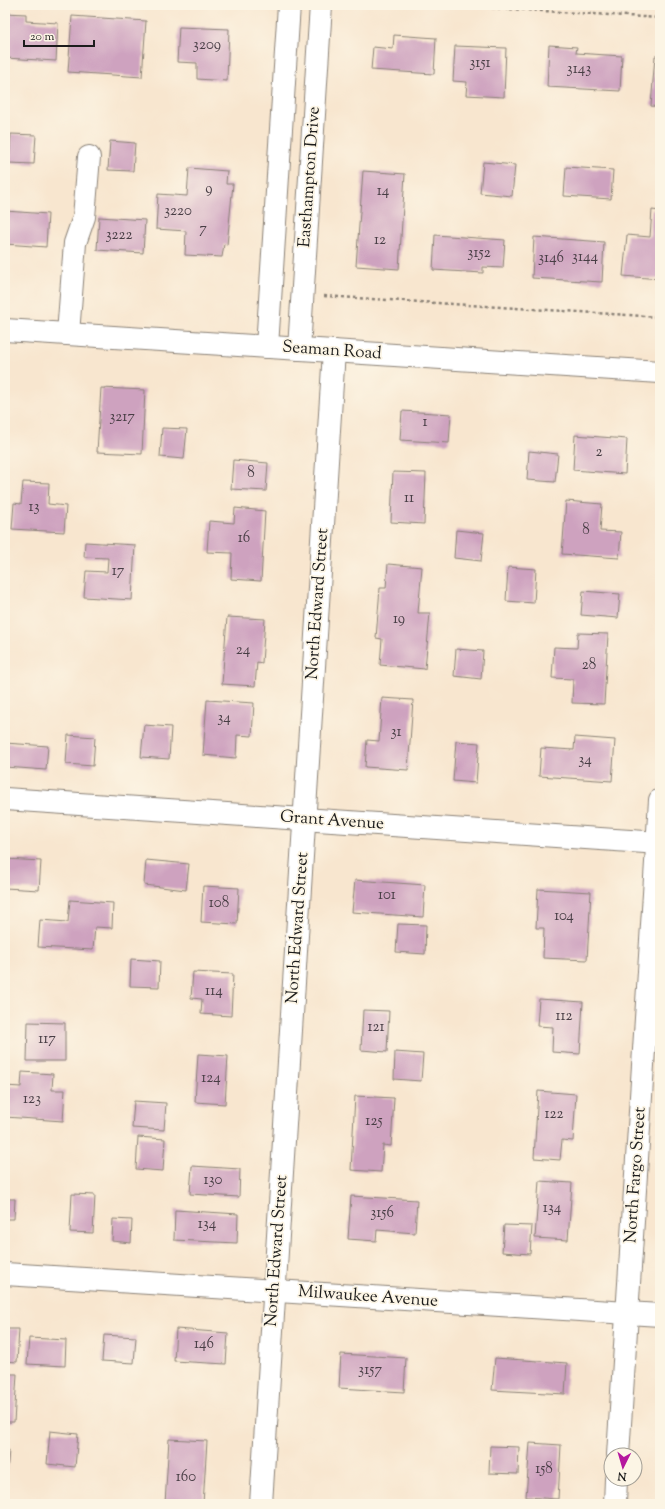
<svg xmlns="http://www.w3.org/2000/svg" width="665" height="1509" font-family="'Sorts Mill Goudy',serif">
  <style>
    .building { fill: #cea2bf }
    .lines { fill: none; stroke-linecap: round; stroke-linejoin: round }
    .minor-casing { stroke: #8a8176; stroke-width: 24 }
    .path { stroke: #8a8176; stroke-width: 2.5; stroke-dasharray: 3 3; stroke-linecap: butt }
    .minor { stroke: #fff; stroke-width: 22 }
    .labels { text-anchor: middle; dominant-baseline: central; stroke-width: 3.5; stroke-linejoin: round; paint-order: stroke }
    .number-label { font-size: 15px; fill: #483e45 }
    .street-label { font-size: 17px; fill: #1c1c1c; stroke: #fcf5e5 }
  </style>
  <rect width="100%" height="100%" fill="#fcf5e5"/>
  <filter id="ink" filterUnits="userSpaceOnUse"><feTurbulence type="fractalNoise" baseFrequency=".025" numOctaves="2"/><feDisplacementMap in="SourceGraphic" scale="8" xChannelSelector="R" yChannelSelector="G"/><feConvolveMatrix kernelMatrix="1 2 1 2 8 2 1 2 1" color-interpolation-filters="sRGB"/></filter>
  <filter id="wash" filterUnits="userSpaceOnUse"><feTurbulence type="fractalNoise" baseFrequency=".012" numOctaves="4" result="noise"/><feDisplacementMap in="SourceGraphic" scale="16" xChannelSelector="R" yChannelSelector="G"/><feGaussianBlur stdDeviation="0.9" result="paint"/><feColorMatrix in="noise" values="0 0 0 0 0 0 0 0 0 0 0 0 0 0 0 0 0 1.4 0 .05"/><feComposite in="paint" operator="in"/></filter>
  <g filter="url(#wash)">
    <rect width="100%" height="100%" fill="#f8e6cf"/>
    <g id="blocks">
      <g class="building">
        <path d="M 5,13 L 26,14 L 26,21 L 58,23 L 56,61 L 5,58 Z"/>
        <path d="M 72,16 L 146,21 L 142,77 L 68,72 Z"/>
        <path d="M 179,27 L 229,29 L 227,81 L 197,79 L 197,63 L 177,62 Z"/>
        <path d="M 394,35 L 436,38 L 434,74 L 371,70 L 373,47 L 393,49 Z"/>
        <path d="M 549,45 L 577,47 L 576,53 L 622,56 L 620,91 L 547,87 Z"/>
        <path d="M 455,46 L 506,48 L 504,97 L 466,95 L 467,82 L 453,81 Z"/>
        <path d="M 655,56 L 660,56 L 660,107 L 651,106 Z"/>
        <path d="M 11,134 L 36,135 L 34,164 L 9,163 Z"/>
        <path d="M 110,141 L 135,143 L 133,171 L 108,170 Z"/>
        <path d="M 483,162 L 515,165 L 512,196 L 480,193 Z"/>
        <path d="M 566,167 L 613,170 L 611,199 L 564,196 Z"/>
        <path d="M 189,168 L 227,171 L 226,184 L 233,184 L 227,245 L 224,244 L 222,257 L 185,255 L 186,231 L 156,229 L 158,194 L 187,196 Z"/>
        <path d="M 363,171 L 405,174 L 399,269 L 356,266 Z"/>
        <path d="M 652,210 L 660,211 L 660,279 L 623,276 L 627,235 L 650,237 Z"/>
        <path d="M 5,211 L 48,214 L 46,247 L 5,244 Z"/>
        <path d="M 99,217 L 145,220 L 143,253 L 97,250 Z"/>
        <path d="M 435,235 L 505,240 L 503,268 L 483,267 L 483,273 L 433,270 Z"/>
        <path d="M 534,237 L 604,242 L 602,282 L 532,278 Z"/>
        <path d="M 101,388 L 145,390 L 142,454 L 97,452 Z"/>
        <path d="M 402,411 L 451,414 L 449,443 L 400,440 Z"/>
        <path d="M 162,428 L 187,429 L 184,459 L 160,457 Z"/>
        <path d="M 575,435 L 627,439 L 625,474 L 573,470 Z"/>
        <path d="M 529,451 L 558,454 L 555,482 L 527,480 Z"/>
        <path d="M 233,460 L 268,463 L 266,491 L 231,489 Z"/>
        <path d="M 393,472 L 426,473 L 424,524 L 391,522 Z"/>
        <path d="M 23,482 L 49,483 L 48,504 L 66,506 L 64,532 L 12,529 L 14,503 L 21,504 Z"/>
        <path d="M 566,501 L 602,504 L 600,531 L 621,532 L 619,558 L 562,554 Z"/>
        <path d="M 235,508 L 265,511 L 261,581 L 231,579 L 232,553 L 207,552 L 209,521 L 234,523 Z"/>
        <path d="M 456,530 L 484,533 L 481,561 L 454,558 Z"/>
        <path d="M 85,542 L 135,545 L 132,600 L 84,597 L 86,571 L 107,572 L 108,558 L 84,557 Z"/>
        <path d="M 388,564 L 422,567 L 418,613 L 430,613 L 425,669 L 380,665 L 382,639 L 376,638 L 380,588 L 386,588 Z"/>
        <path d="M 508,567 L 536,569 L 534,603 L 506,601 Z"/>
        <path d="M 583,591 L 620,594 L 618,618 L 581,615 Z"/>
        <path d="M 227,617 L 265,619 L 262,663 L 257,662 L 255,686 L 222,684 Z"/>
        <path d="M 578,633 L 608,634 L 604,704 L 572,703 L 573,679 L 552,678 L 554,647 L 577,648 Z"/>
        <path d="M 456,649 L 483,651 L 481,679 L 454,676 Z"/>
        <path d="M 382,698 L 413,700 L 408,770 L 365,767 L 367,740 L 379,741 Z"/>
        <path d="M 207,700 L 254,703 L 252,736 L 237,735 L 236,758 L 203,755 Z"/>
        <path d="M 144,725 L 171,727 L 169,759 L 141,757 Z"/>
        <path d="M 68,735 L 95,737 L 93,766 L 66,764 Z"/>
        <path d="M 575,737 L 615,740 L 612,781 L 539,776 L 541,748 L 574,750 Z"/>
        <path d="M 456,741 L 479,743 L 476,783 L 453,781 Z"/>
        <path d="M 5,743 L 48,746 L 46,770 L 5,767 Z"/>
        <path d="M 5,859 L 41,861 L 39,890 L 5,888 Z"/>
        <path d="M 146,860 L 189,864 L 186,890 L 144,885 Z"/>
        <path d="M 355,880 L 425,885 L 423,917 L 352,912 Z"/>
        <path d="M 203,886 L 239,888 L 237,924 L 201,922 Z"/>
        <path d="M 538,889 L 591,892 L 587,960 L 543,958 L 544,928 L 536,928 Z"/>
        <path d="M 70,900 L 113,903 L 112,928 L 95,927 L 93,950 L 38,947 L 40,920 L 68,922 Z"/>
        <path d="M 398,924 L 426,925 L 425,954 L 396,952 Z"/>
        <path d="M 131,959 L 160,961 L 159,987 L 130,986 Z"/>
        <path d="M 193,972 L 233,974 L 231,1016 L 201,1014 L 202,999 L 191,998 Z"/>
        <path d="M 539,999 L 583,1002 L 580,1054 L 552,1052 L 553,1027 L 537,1026 Z"/>
        <path d="M 363,1010 L 389,1011 L 387,1052 L 361,1050 Z"/>
        <path d="M 28,1022 L 65,1023 L 65,1061 L 27,1061 Z"/>
        <path d="M 395,1052 L 423,1054 L 421,1081 L 394,1079 Z"/>
        <path d="M 198,1054 L 228,1056 L 225,1104 L 195,1102 Z"/>
        <path d="M 22,1072 L 53,1074 L 52,1090 L 65,1090 L 63,1121 L 5,1117 L 5,1086 L 21,1087 Z"/>
        <path d="M 538,1091 L 576,1094 L 573,1141 L 562,1140 L 560,1160 L 534,1158 Z"/>
        <path d="M 355,1096 L 394,1098 L 391,1146 L 383,1145 L 381,1172 L 351,1170 Z"/>
        <path d="M 134,1101 L 166,1103 L 164,1130 L 132,1128 Z"/>
        <path d="M 138,1137 L 165,1139 L 163,1171 L 136,1169 Z"/>
        <path d="M 192,1166 L 240,1169 L 239,1197 L 190,1194 Z"/>
        <path d="M 539,1181 L 572,1183 L 568,1240 L 535,1238 Z"/>
        <path d="M 72,1194 L 95,1195 L 93,1233 L 70,1232 Z"/>
        <path d="M 351,1196 L 417,1200 L 415,1233 L 377,1230 L 376,1241 L 348,1239 Z"/>
        <path d="M 5,1199 L 15,1199 L 14,1219 L 5,1219 Z"/>
        <path d="M 175,1210 L 238,1214 L 237,1243 L 174,1240 Z"/>
        <path d="M 113,1219 L 132,1220 L 131,1243 L 112,1241 Z"/>
        <path d="M 504,1225 L 532,1226 L 530,1254 L 502,1252 Z"/>
        <path d="M 5,1329 L 19,1329 L 17,1362 L 5,1361 Z"/>
        <path d="M 176,1329 L 228,1333 L 226,1364 L 174,1361 Z"/>
        <path d="M 104,1335 L 136,1337 L 134,1363 L 102,1361 Z"/>
        <path d="M 29,1338 L 66,1340 L 65,1366 L 27,1364 Z"/>
        <path d="M 341,1354 L 406,1358 L 404,1392 L 339,1388 Z"/>
        <path d="M 495,1358 L 567,1363 L 565,1394 L 492,1390 Z"/>
        <path d="M 5,1374 L 17,1374 L 14,1422 L 5,1422 Z"/>
        <path d="M 50,1431 L 78,1434 L 75,1467 L 47,1464 Z"/>
        <path d="M 169,1439 L 207,1441 L 203,1504 L 165,1504 Z"/>
        <path d="M 530,1443 L 561,1445 L 558,1499 L 526,1497 Z"/>
        <path d="M 490,1446 L 519,1447 L 518,1474 L 489,1473 Z"/>
        <path d="M 5,1450 L 9,1450 L 7,1474 L 5,1474 Z"/>
      </g>
    </g>
  </g>
  <g filter="url(#ink)">
    <use href="#blocks" fill-opacity="0" stroke="#8a8176" stroke-width="1"/>
    <g class="lines">
      <defs>
        <g id="minor">
          <path d="M 5,330 L 660,372"/>
          <path d="M 68,334 L 75,243 L 84,217 L 89,157"/>
          <path d="M 267,347 L 289,5"/>
          <path d="M 299,349 L 321,5"/>
          <path d="M 5,799 L 660,843"/>
          <path d="M 5,1274 L 660,1315"/>
          <path d="M 618,1455 L 660,800"/>
          <path d="M 261,1504 L 334,351"/>
          <path d="M 615,1504 L 616,1479"/>
        </g>
      </defs>
      <use href="#minor" class="minor-casing"/>
      <g class="path">
        <path d="M 444,5 L 660,18"/>
        <path d="M 324,296 L 660,317"/>
      </g>
      <use href="#minor" class="minor"/>
    </g>
  </g>
  <g class="labels">
    <g class="number-label">
      <text x="207" y="45">3209</text>
      <text x="480" y="63">3151</text>
      <text x="579" y="69">3143</text>
      <text x="209" y="189">9</text>
      <text x="383" y="191">14</text>
      <text x="178" y="211">3220</text>
      <text x="203" y="229">7</text>
      <text x="119" y="235">3222</text>
      <text x="380" y="240">12</text>
      <text x="479" y="253">3152</text>
      <text x="585" y="257">3144</text>
      <text x="551" y="258">3146</text>
      <text x="122" y="417">3217</text>
      <text x="425" y="422">1</text>
      <text x="599" y="452">2</text>
      <text x="251" y="473">8</text>
      <text x="409" y="498">11</text>
      <text x="34" y="507">13</text>
      <text x="586" y="530">8</text>
      <text x="244" y="538">16</text>
      <text x="118" y="571">17</text>
      <text x="399" y="619">19</text>
      <text x="243" y="650">24</text>
      <text x="589" y="665">28</text>
      <text x="224" y="718">34</text>
      <text x="396" y="732">31</text>
      <text x="585" y="760">34</text>
      <text x="387" y="895">101</text>
      <text x="219" y="903">108</text>
      <text x="564" y="916">104</text>
      <text x="214" y="991">114</text>
      <text x="564" y="1016">112</text>
      <text x="376" y="1027">121</text>
      <text x="47" y="1039">117</text>
      <text x="211" y="1078">124</text>
      <text x="32" y="1099">123</text>
      <text x="554" y="1114">122</text>
      <text x="374" y="1121">125</text>
      <text x="213" y="1180">130</text>
      <text x="552" y="1208">134</text>
      <text x="382" y="1213">3156</text>
      <text x="207" y="1224">134</text>
      <text x="204" y="1344">146</text>
      <text x="370" y="1370">3157</text>
      <text x="544" y="1469">158</text>
      <text x="186" y="1477">160</text>
    </g>
    <g class="street-label">
      <text transform="translate(310 177) rotate(-86)">Easthampton Drive</text>
      <text transform="translate(332 351) rotate(4)">Seaman Road</text>
      <text transform="translate(318 604) rotate(-86)">North Edward Street</text>
      <text transform="translate(332 821) rotate(4)">Grant Avenue</text>
      <text transform="translate(298 928) rotate(-86)">North Edward Street</text>
      <text transform="translate(636 1175) rotate(-86)">North Fargo Street</text>
      <text transform="translate(277 1251) rotate(-86)">North Edward Street</text>
      <text transform="translate(368 1297) rotate(4)">Milwaukee Avenue</text>
    </g>
  </g>
  <rect width="665" height="1509" fill="none" stroke="#fcf5e5" stroke-width="20"/>
  <g transform="translate(623 1467) rotate(185)"><circle r="19" fill="#fcf5e5" stroke="#a29e95"/>
  <path d="M0-3L7 15L0 10L-7 15Z" fill="#b5179e"/>
  <text y="-6" font-size="11" font-weight="bold" text-anchor="middle" fill="#1c1c1c">N</text>
  </g>
  <path d="M24 40v6h70v-6" fill="none" stroke="#1c1c1c" stroke-width="2"/>
  <text x="30" y="40" font-size="12" fill="#1c1c1c" stroke="#fcf5e5" stroke-width="3" paint-order="stroke">20 m</text>
</svg>
